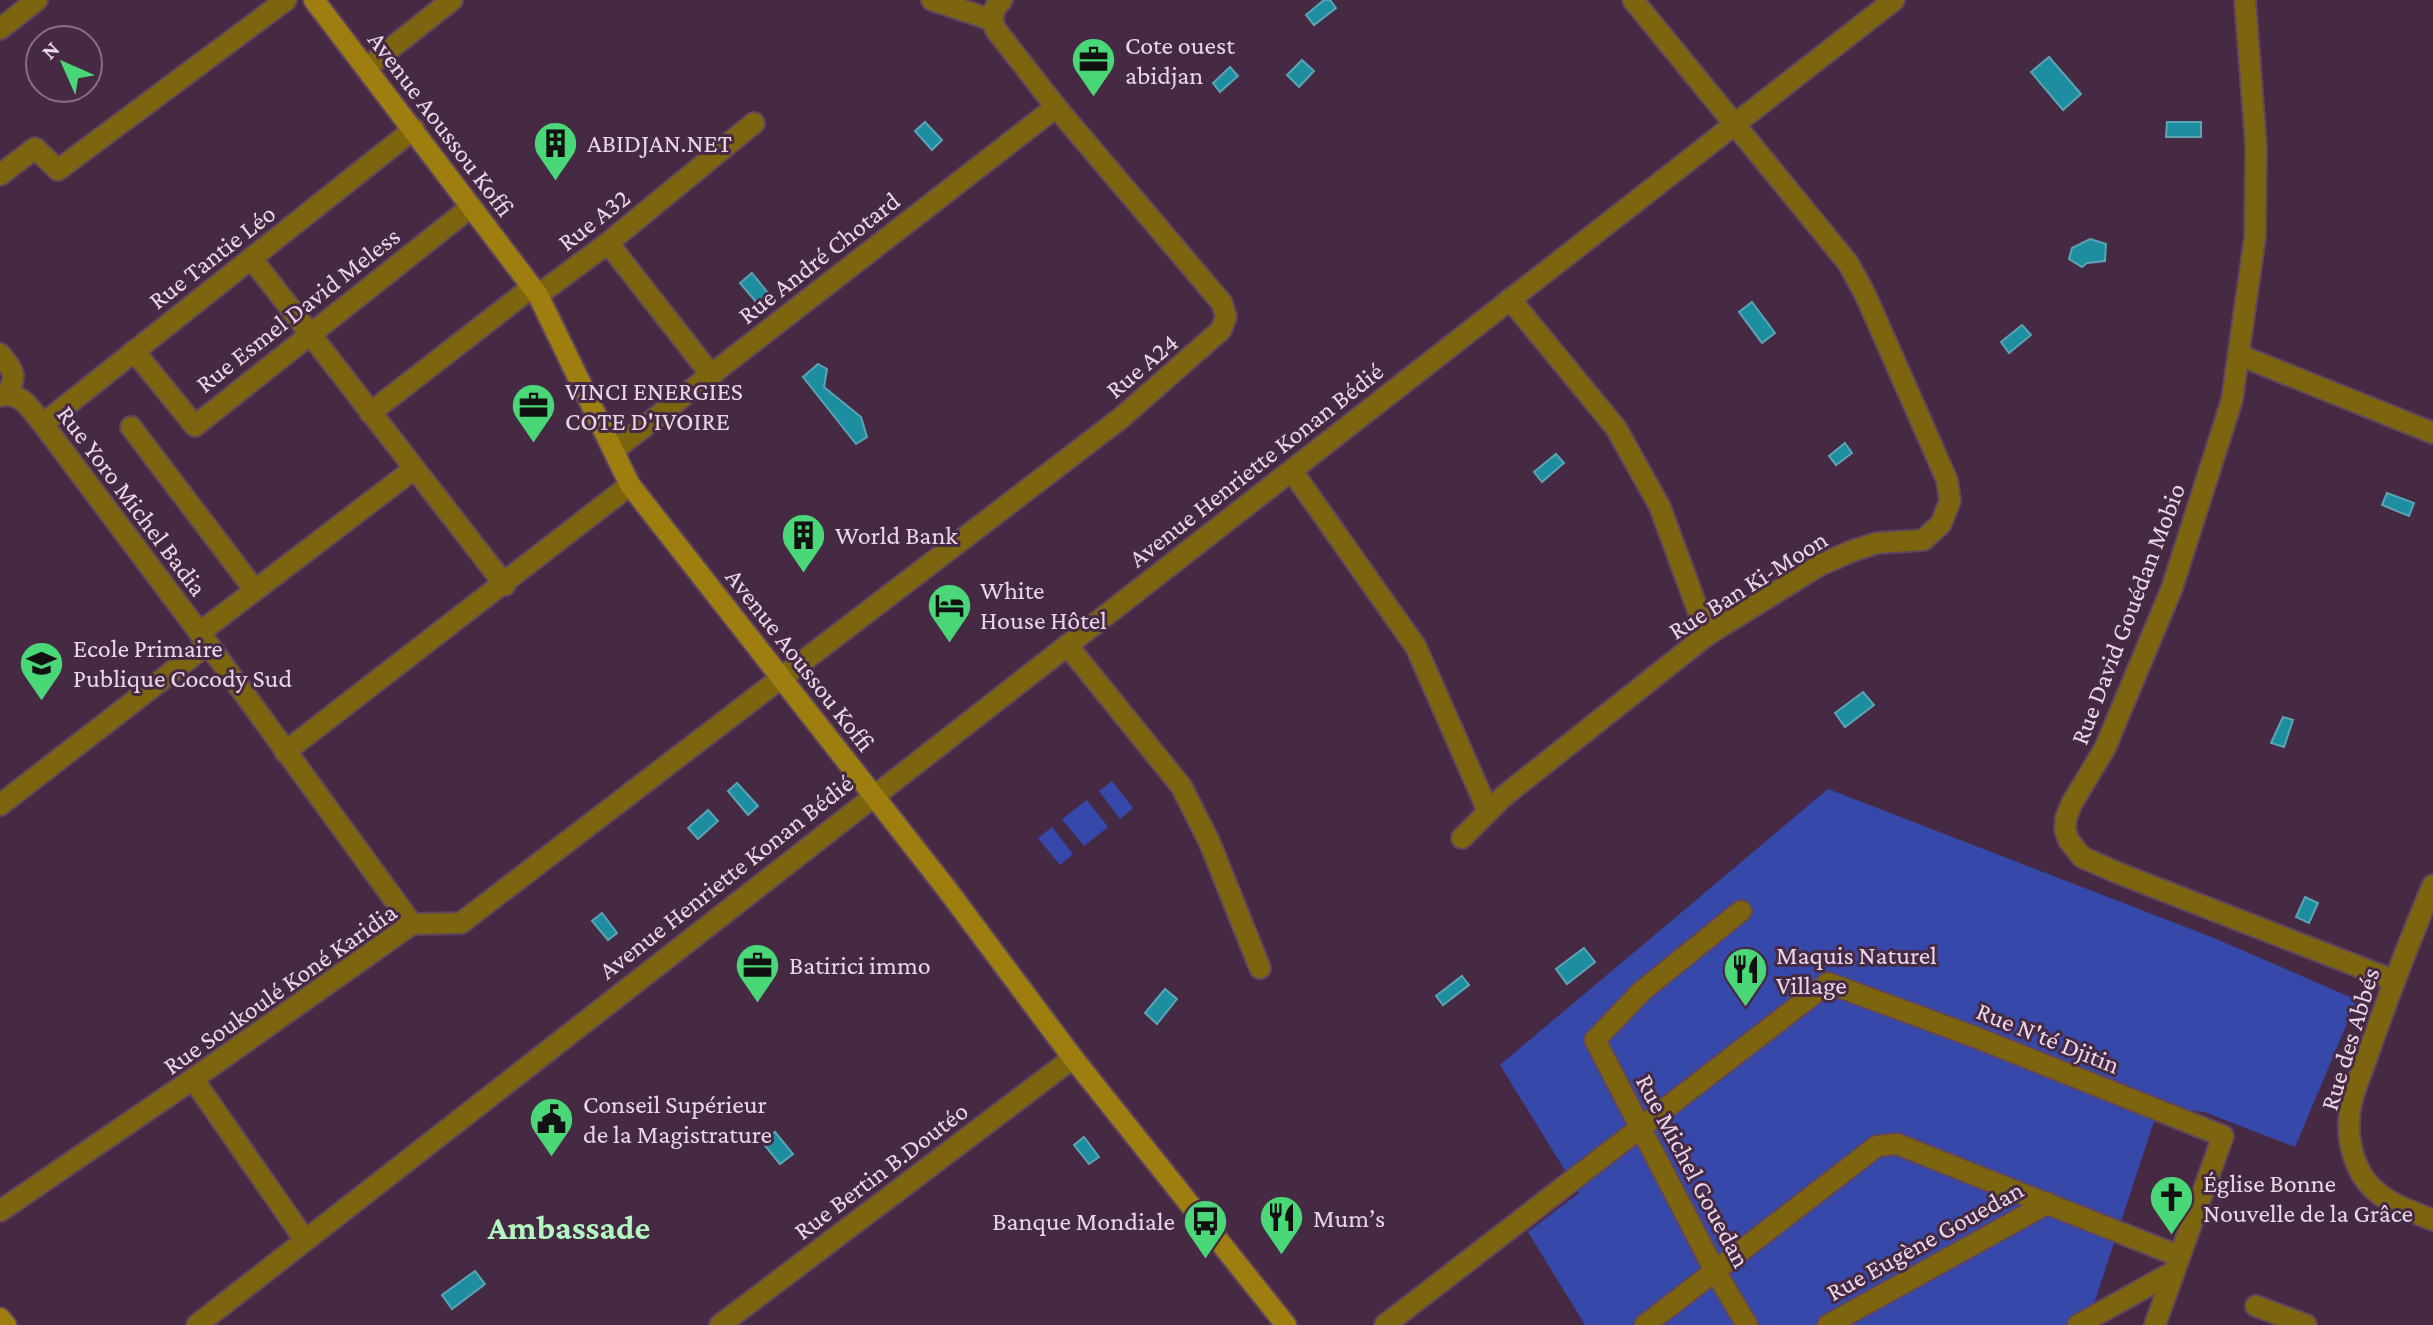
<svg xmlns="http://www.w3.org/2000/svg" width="2433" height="1325" font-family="'Crimson Pro',serif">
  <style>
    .green { fill: #3649aa }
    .water { fill: #1c8e9f; stroke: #5aa4b5; stroke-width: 2 }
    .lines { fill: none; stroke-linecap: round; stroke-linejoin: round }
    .street-casing { stroke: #60465d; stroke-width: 24 }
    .secondary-casing { stroke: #60465d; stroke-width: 24 }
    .street { stroke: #7d640f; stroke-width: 20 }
    .secondary { stroke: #9e7e0f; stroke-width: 20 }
    .labels { text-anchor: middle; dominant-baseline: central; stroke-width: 6; stroke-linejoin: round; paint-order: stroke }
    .poi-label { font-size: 26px; fill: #e9d7e7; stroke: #462a43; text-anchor: start }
    .street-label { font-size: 26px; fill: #e9d7e7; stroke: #462a43 }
    .district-label { font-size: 34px; font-weight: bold; fill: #b2f6c0; stroke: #462a43 }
  </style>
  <rect width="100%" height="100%" fill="#462a43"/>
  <g class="green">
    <path d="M 1112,781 L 1133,808 L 1120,819 L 1099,791 Z"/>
    <path d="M 1828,789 L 2214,938 L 2357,1000 L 2295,1147 L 2204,1112 L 2159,1106 L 2087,1325 L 1585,1325 L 1528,1232 L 1579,1193 L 1500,1065 Z"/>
    <path d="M 1087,800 L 1108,827 L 1084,846 L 1062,819 Z"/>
    <path d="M 1052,827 L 1073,854 L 1060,865 L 1038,838 Z"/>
  </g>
  <g class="water">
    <path d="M 1324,0 L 1330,0 L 1336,8 L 1314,25 L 1306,15 Z"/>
    <path d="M 2049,57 L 2081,94 L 2063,110 L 2031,72 Z"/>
    <path d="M 1302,60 L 1314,71 L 1299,87 L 1287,75 Z"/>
    <path d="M 1230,67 L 1238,76 L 1220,92 L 1213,83 Z"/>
    <path d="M 925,122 L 942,140 L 932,150 L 915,131 Z"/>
    <path d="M 2167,122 L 2201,122 L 2201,137 L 2166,137 Z"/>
    <path d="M 2090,239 L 2106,244 L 2105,261 L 2087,263 L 2082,267 L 2069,259 L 2072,248 Z"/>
    <path d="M 752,273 L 768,293 L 757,303 L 740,283 Z"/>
    <path d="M 1752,302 L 1775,333 L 1762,343 L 1739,312 Z"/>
    <path d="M 2022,325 L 2031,335 L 2009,353 L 2001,342 Z"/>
    <path d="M 818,364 L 827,369 L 824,387 L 861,417 L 867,437 L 856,444 L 803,377 Z"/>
    <path d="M 1845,443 L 1852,453 L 1836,465 L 1829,456 Z"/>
    <path d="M 1556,454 L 1564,463 L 1542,482 L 1534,472 Z"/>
    <path d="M 2387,493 L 2414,503 L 2409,516 L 2382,505 Z"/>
    <path d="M 1863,692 L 1874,705 L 1845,727 L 1835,713 Z"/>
    <path d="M 2283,717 L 2293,720 L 2284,747 L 2271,743 Z"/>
    <path d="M 737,783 L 758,806 L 748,815 L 728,791 Z"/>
    <path d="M 708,810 L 718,821 L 698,839 L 688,828 Z"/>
    <path d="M 2305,897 L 2318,903 L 2309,923 L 2296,917 Z"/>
    <path d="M 602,913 L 617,933 L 608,940 L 592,921 Z"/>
    <path d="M 1584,948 L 1595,962 L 1567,984 L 1556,969 Z"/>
    <path d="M 1462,976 L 1469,985 L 1443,1005 L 1436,996 Z"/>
    <path d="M 1165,989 L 1177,999 L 1157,1024 L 1145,1013 Z"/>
    <path d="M 775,1132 L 793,1154 L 780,1164 L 762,1142 Z"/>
    <path d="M 1084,1137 L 1099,1157 L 1089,1164 L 1074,1145 Z"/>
    <path d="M 475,1271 L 485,1284 L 452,1309 L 442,1295 Z"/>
  </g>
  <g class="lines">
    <defs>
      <g id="street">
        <path d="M 932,0 L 992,20"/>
        <path d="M 2245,0 L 2256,146 L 2255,237 L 2232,400 L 2172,588 L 2105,748 L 2072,803 L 2066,818 L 2065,830 L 2069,841 L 2082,857 L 2118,873 L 2393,980"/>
        <path d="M 992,20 L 995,8 L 1002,0"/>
        <path d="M 0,29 L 37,0"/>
        <path d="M 366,68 L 452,0"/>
        <path d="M 0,175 L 35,148 L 58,170 L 286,0"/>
        <path d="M 608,243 L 712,376"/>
        <path d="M 252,259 L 505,585"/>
        <path d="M 538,295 L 608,243 L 754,123"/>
        <path d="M 1510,299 L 1616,428 L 1660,507 L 1707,635"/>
        <path d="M 134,351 L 195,426 L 471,207"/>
        <path d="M 0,354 C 14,372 17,373 8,394"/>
        <path d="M 2239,355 L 2433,433"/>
        <path d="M 0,396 C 22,391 30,409 43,424 L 208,644 L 412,924"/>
        <path d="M 370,413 L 531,288"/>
        <path d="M 43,424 L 414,129"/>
        <path d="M 131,427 L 254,589"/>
        <path d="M 614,450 L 1056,107"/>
        <path d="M 1292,471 L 1416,647 L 1488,811"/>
        <path d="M 199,633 L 414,469"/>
        <path d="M 1067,645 L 1181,786 L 1209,841 L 1260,968"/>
        <path d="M 285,752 L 630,485"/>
        <path d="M 0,805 L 208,644"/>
        <path d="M 1462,838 L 1504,796 L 1707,635 L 1820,565 L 1852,551 L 1877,543 L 1923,540 L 1941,524 L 1950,501 L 1947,480 L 1865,294 L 1848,263 L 1633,0"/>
        <path d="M 2433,885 C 2409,942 2387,999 2367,1057 C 2360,1077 2349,1100 2349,1122 C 2348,1139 2353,1160 2362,1175 C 2378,1201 2406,1209 2433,1220"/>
        <path d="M 1741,911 L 1642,991 L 1595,1040 L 1715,1271 L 1747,1325"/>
        <path d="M 193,1079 L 305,1240"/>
        <path d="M 0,1211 L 193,1079 L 412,924 L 461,923 L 1121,418 L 1221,330 L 1226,317 L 1222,303 L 1056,107 L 996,30 L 992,20"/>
        <path d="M 2256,1306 L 2306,1325"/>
        <path d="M 197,1325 L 1894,0"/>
        <path d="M 720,1325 L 1073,1058"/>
        <path d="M 1385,1325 L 1828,983 L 1975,1037 L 2223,1136 L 2155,1325"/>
        <path d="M 1645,1325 L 1877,1146 L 1897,1144 L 2179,1256"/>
        <path d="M 1828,1325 L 2048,1203"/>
        <path d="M 2078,1325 L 2173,1272"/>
      </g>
      <g id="secondary">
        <path d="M 314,0 L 538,295 L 630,485 L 946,888 L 1073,1058 L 1286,1325"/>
        <path d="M 0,1318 L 6,1325"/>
      </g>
    </defs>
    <use href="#street" class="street-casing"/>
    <use href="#secondary" class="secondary-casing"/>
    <use href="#street" class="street"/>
    <use href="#secondary" class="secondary"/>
  </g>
  <defs>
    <symbol id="office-pin" viewBox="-11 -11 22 30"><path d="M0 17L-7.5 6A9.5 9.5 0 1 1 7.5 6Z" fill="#4ad778" stroke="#462a43"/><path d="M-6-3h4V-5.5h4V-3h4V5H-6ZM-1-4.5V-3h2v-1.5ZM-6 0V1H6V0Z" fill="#111"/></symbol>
    <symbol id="building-pin" viewBox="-11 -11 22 30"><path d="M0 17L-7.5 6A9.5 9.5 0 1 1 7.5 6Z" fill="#4ad778" stroke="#462a43"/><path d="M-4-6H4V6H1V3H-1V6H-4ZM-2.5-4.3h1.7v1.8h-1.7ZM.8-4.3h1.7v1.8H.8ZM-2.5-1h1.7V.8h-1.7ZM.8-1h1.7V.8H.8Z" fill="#111"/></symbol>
    <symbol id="hotel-pin" viewBox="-11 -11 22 30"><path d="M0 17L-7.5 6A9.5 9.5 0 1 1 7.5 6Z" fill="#4ad778" stroke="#462a43"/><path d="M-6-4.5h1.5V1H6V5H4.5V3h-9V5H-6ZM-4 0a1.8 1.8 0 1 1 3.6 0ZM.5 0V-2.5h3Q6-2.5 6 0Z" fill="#111"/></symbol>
    <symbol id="school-pin" viewBox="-11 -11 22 30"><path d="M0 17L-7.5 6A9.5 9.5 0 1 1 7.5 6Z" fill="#4ad778" stroke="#462a43"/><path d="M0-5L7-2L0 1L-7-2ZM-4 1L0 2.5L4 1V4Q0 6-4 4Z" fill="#111"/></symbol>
    <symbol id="restaurant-pin" viewBox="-11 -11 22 30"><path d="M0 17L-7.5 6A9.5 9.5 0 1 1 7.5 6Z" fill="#4ad778" stroke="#462a43"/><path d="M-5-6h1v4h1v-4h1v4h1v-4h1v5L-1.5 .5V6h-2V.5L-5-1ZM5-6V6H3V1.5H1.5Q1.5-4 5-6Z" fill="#111"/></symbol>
    <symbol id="civic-pin" viewBox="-11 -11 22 30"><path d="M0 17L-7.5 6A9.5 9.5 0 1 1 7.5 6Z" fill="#4ad778" stroke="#462a43"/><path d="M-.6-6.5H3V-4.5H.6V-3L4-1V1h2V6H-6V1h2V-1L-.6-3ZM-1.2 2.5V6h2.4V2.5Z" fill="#111"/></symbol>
    <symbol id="church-pin" viewBox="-11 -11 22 30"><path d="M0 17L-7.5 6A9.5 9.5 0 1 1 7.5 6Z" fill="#4ad778" stroke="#462a43"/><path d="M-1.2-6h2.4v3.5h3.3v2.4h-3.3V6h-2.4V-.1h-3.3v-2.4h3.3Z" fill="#111"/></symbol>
    <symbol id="bus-pin" viewBox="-11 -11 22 30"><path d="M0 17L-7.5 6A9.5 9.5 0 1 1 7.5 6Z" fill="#4ad778" stroke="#462a43"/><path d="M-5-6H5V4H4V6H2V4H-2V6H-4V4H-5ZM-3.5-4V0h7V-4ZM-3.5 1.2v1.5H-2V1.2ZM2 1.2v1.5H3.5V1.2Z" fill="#111"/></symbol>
  </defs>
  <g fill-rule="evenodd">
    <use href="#office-pin" x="1068" y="34" width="51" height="69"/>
    <use href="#building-pin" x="530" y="118" width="51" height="69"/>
    <use href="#office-pin" x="508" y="380" width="51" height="69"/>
    <use href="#building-pin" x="778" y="510" width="51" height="69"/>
    <use href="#hotel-pin" x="924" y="580" width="51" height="69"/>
    <use href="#school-pin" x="16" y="638" width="51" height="69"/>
    <use href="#office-pin" x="732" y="940" width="51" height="69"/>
    <use href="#restaurant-pin" x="1720" y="944" width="51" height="69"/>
    <use href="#civic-pin" x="526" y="1094" width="51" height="69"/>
    <use href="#church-pin" x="2146" y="1172" width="51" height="69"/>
    <use href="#restaurant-pin" x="1256" y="1192" width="51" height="69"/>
    <use href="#bus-pin" x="1180" y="1196" width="51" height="69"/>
  </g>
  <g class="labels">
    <g class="poi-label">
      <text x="1125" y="45">Cote ouest<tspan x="1125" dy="30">abidjan</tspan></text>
      <text x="587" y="143">ABIDJAN.NET</text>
      <text x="565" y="391">VINCI ENERGIES<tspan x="565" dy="30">COTE D'IVOIRE</tspan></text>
      <text x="835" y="535">World Bank</text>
      <text x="980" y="590">White<tspan x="980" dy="30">House Hôtel</tspan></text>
      <text x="73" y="648">Ecole Primaire<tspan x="73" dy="30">Publique Cocody Sud</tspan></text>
      <text x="1776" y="955">Maquis Naturel<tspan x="1776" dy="30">Village</tspan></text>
      <text x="789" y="965">Batirici immo</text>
      <text x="583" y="1104">Conseil Supérieur<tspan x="583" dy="30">de la Magistrature</tspan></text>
      <text x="2203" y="1183">Église Bonne<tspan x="2203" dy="30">Nouvelle de la Grâce</tspan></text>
      <text x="1313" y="1218">Mum’s</text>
      <text x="1175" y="1221" text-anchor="end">Banque Mondiale</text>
    </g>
    <g class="street-label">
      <text transform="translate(441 124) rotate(53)">Avenue Aoussou Koffi</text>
      <text transform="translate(594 220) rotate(-38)">Rue A32</text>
      <text transform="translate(212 257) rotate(-38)">Rue Tantie Léo</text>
      <text transform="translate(819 258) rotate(-38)">Rue André Chotard</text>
      <text transform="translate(298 310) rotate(-38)">Rue Esmel David Meless</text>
      <text transform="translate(1142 366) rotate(-40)">Rue A24</text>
      <text transform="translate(1256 465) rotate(-38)">Avenue Henriette Konan Bédié</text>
      <text transform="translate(132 501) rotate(53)">Rue Yoro Michel Badia</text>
      <text transform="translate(1748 585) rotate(-32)">Rue Ban Ki-Moon</text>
      <text transform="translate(2128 614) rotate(-69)">Rue David Gouédan Mobio</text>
      <text transform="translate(800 660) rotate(52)">Avenue Aoussou Koffi</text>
      <text transform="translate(726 877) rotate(-38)">Avenue Henriette Konan Bédié</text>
      <text transform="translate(280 989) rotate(-35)">Rue Soukoulé Koné Karidia</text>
      <text transform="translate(2048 1038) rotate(22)">Rue N'té Djitin</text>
      <text transform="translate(2350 1039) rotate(-73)">Rue des Abbés</text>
      <text transform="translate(881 1171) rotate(-37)">Rue Bertin B.Doutéo</text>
      <text transform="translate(1693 1171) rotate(62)">Rue Michel Gouedan</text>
      <text transform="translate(1925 1241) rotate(-29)">Rue Eugène Gouedan</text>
    </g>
    <g class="district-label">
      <text x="569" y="1227">Ambassade</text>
    </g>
  </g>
  <g transform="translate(64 64) rotate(315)"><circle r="38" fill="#462a43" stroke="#876f85" stroke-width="2"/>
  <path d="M0-6L14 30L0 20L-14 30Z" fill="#4ad778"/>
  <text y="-12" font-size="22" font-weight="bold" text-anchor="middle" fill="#e9d7e7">N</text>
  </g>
</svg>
